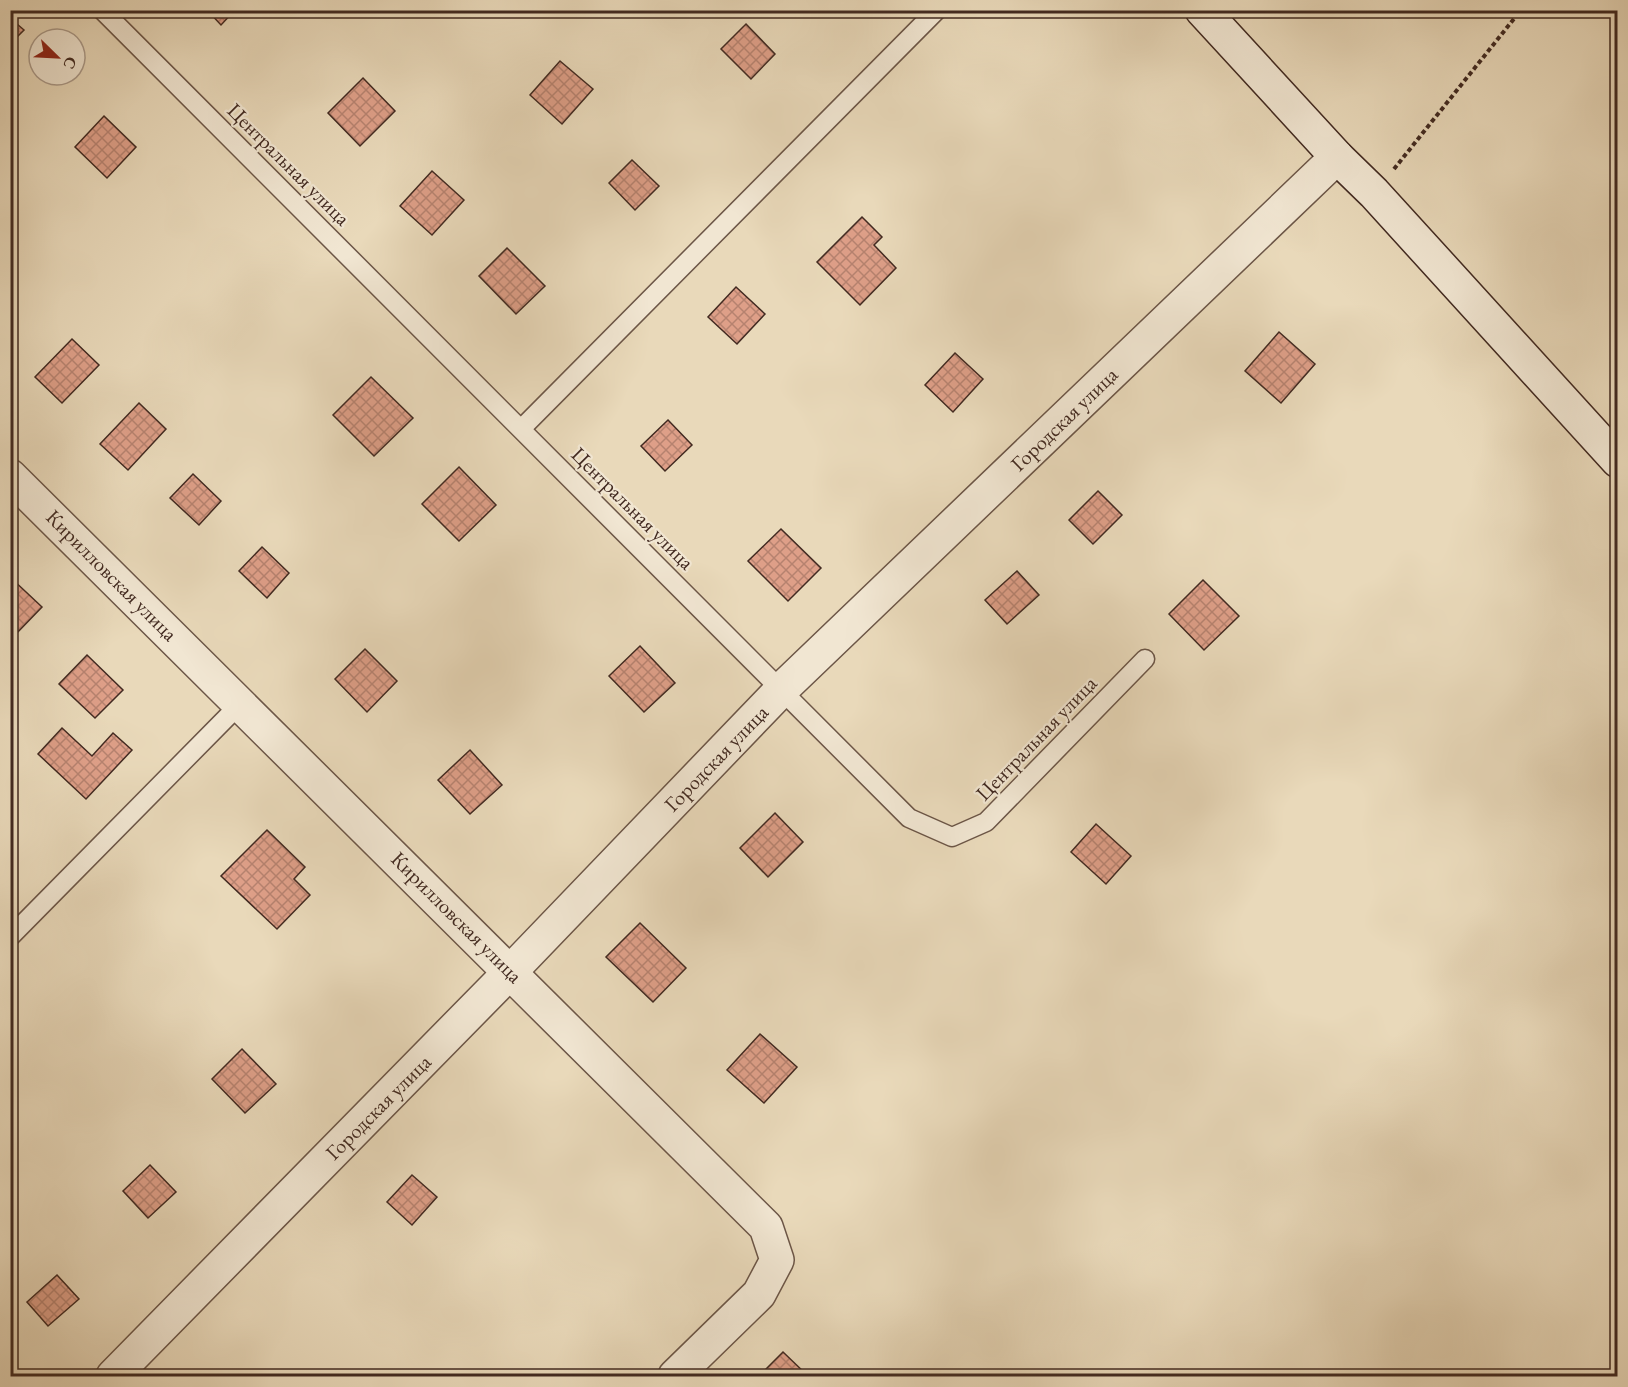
<svg xmlns="http://www.w3.org/2000/svg" width="1628" height="1387" font-family="'EB Garamond',serif">
  <style>
    .building { fill: url(#building-cross-hatch); stroke: #422a21; stroke-width: 1.5 }
    .lines { fill: none; stroke-linecap: round; stroke-linejoin: round }
    .lane-casing { stroke: #6c5647; stroke-width: 21 }
    .street-casing { stroke: #6c5647; stroke-width: 36 }
    .secondary-casing { stroke: #422a21; stroke-width: 36 }
    .path { stroke: #422a21; stroke-width: 4; stroke-dasharray: 4.5 3; stroke-linecap: butt }
    .lane { stroke: #f1e6d2; stroke-width: 18 }
    .street { stroke: #f1e6d2; stroke-width: 33 }
    .secondary { stroke: #f1e6d2; stroke-width: 33 }
    .labels { text-anchor: middle; dominant-baseline: central; stroke-width: 4.5; stroke-linejoin: round; paint-order: stroke }
    .street-label { font-size: 21px; fill: #422a21; stroke: #f1e6d2 }
  </style>
  <defs>
    <pattern id="building-cross-hatch" width="8" height="8" patternUnits="userSpaceOnUse" patternTransform="scale(1.5)"><rect width="8" height="8" fill="#de9f88"/><path d="M0 0l8 8M0 8l8-8" fill="none" stroke="#b6826f"/></pattern>
  </defs>
  <rect width="100%" height="100%" fill="#e9d9ba"/>
  <filter id="stains"><feTurbulence type="fractalNoise" baseFrequency=".00333" numOctaves="4"/><feColorMatrix values="0 0 0 0 .2 0 0 0 0 .09 0 0 0 0 .02 0 0 0 .5 -.17"/></filter>
  <radialGradient id="worn" r=".72"><stop offset=".6" stop-color="#630" stop-opacity="0"/><stop offset="1" stop-color="#630" stop-opacity=".3"/></radialGradient>
  <g class="building">
    <path d="M 207,10 L 235,10 L 221,25 Z"/>
    <path d="M 10,18 L 24,30 L 10,44 Z"/>
    <path d="M 746,24 L 775,54 L 751,79 L 721,49 Z"/>
    <path d="M 560,61 L 593,89 L 562,124 L 530,95 Z"/>
    <path d="M 363,78 L 395,111 L 360,146 L 328,113 Z"/>
    <path d="M 104,116 L 136,147 L 107,178 L 75,147 Z"/>
    <path d="M 632,160 L 659,186 L 635,210 L 609,183 Z"/>
    <path d="M 432,171 L 464,200 L 432,235 L 400,206 Z"/>
    <path d="M 862,217 L 882,237 L 874,245 L 896,268 L 860,305 L 817,262 Z"/>
    <path d="M 507,248 L 545,286 L 516,314 L 479,276 Z"/>
    <path d="M 736,287 L 765,314 L 737,344 L 708,317 Z"/>
    <path d="M 1279,332 L 1315,364 L 1281,403 L 1245,371 Z"/>
    <path d="M 72,339 L 99,365 L 62,403 L 35,377 Z"/>
    <path d="M 955,353 L 983,379 L 953,412 L 925,385 Z"/>
    <path d="M 371,377 L 413,418 L 374,456 L 333,415 Z"/>
    <path d="M 139,403 L 166,429 L 128,470 L 100,444 Z"/>
    <path d="M 668,420 L 692,445 L 665,471 L 641,446 Z"/>
    <path d="M 459,467 L 496,505 L 459,541 L 422,504 Z"/>
    <path d="M 193,474 L 221,501 L 199,525 L 170,498 Z"/>
    <path d="M 1098,491 L 1122,515 L 1093,544 L 1069,520 Z"/>
    <path d="M 781,529 L 821,568 L 788,601 L 748,561 Z"/>
    <path d="M 262,547 L 289,573 L 267,598 L 239,571 Z"/>
    <path d="M 1017,571 L 1039,595 L 1007,624 L 985,600 Z"/>
    <path d="M 10,577 L 42,607 L 14,636 L 10,633 Z"/>
    <path d="M 1203,580 L 1239,616 L 1204,650 L 1169,614 Z"/>
    <path d="M 640,646 L 675,683 L 644,712 L 609,676 Z"/>
    <path d="M 365,649 L 397,681 L 367,712 L 335,679 Z"/>
    <path d="M 87,655 L 123,690 L 95,718 L 59,684 Z"/>
    <path d="M 62,728 L 92,756 L 113,733 L 132,750 L 86,799 L 38,754 Z"/>
    <path d="M 470,750 L 502,785 L 470,814 L 438,780 Z"/>
    <path d="M 775,813 L 803,842 L 768,877 L 740,848 Z"/>
    <path d="M 1096,824 L 1131,856 L 1106,884 L 1071,852 Z"/>
    <path d="M 267,830 L 305,867 L 294,879 L 310,895 L 277,929 L 221,876 Z"/>
    <path d="M 640,923 L 686,968 L 653,1002 L 606,957 Z"/>
    <path d="M 760,1034 L 797,1067 L 764,1103 L 727,1070 Z"/>
    <path d="M 242,1049 L 276,1084 L 245,1113 L 212,1079 Z"/>
    <path d="M 150,1165 L 176,1192 L 148,1218 L 123,1191 Z"/>
    <path d="M 412,1175 L 437,1197 L 412,1225 L 387,1202 Z"/>
    <path d="M 57,1275 L 79,1299 L 48,1326 L 27,1302 Z"/>
    <path d="M 783,1352 L 808,1376 L 759,1376 Z"/>
  </g>
  <g class="lines">
    <defs>
      <g id="lane">
        <path d="M 102,10 L 909,818 L 952,837 L 986,822 L 1145,659"/>
        <path d="M 522,428 L 937,10"/>
        <path d="M 10,937 L 241,703"/>
      </g>
      <g id="street">
        <path d="M 10,476 L 766,1227 L 777,1260 L 759,1294 L 675,1376"/>
        <path d="M 113,1376 L 511,971 L 781,690 L 1337,157"/>
      </g>
      <path id="secondary" d="M 1202,10 L 1337,157 L 1374,193 L 1618,461"/>
    </defs>
    <use href="#lane" class="lane-casing"/>
    <use href="#street" class="street-casing"/>
    <use href="#secondary" class="secondary-casing"/>
    <path class="path" d="M 1394,169 L 1521,10"/>
    <use href="#lane" class="lane"/>
    <use href="#street" class="street"/>
    <use href="#secondary" class="secondary"/>
  </g>
  <g class="labels">
    <g class="street-label">
      <text transform="translate(289 164) rotate(45)">Центральная улица</text>
      <text transform="translate(1064 419) rotate(-44)">Городская улица</text>
      <text transform="translate(633 508) rotate(45)">Центральная улица</text>
      <text transform="translate(112 575) rotate(45)">Кирилловская улица</text>
      <text transform="translate(1036 738) rotate(-46)">Центральная улица</text>
      <text transform="translate(716 758) rotate(-46)">Городская улица</text>
      <text transform="translate(457 917) rotate(45)">Кирилловская улица</text>
      <text transform="translate(378 1107) rotate(-45)">Городская улица</text>
    </g>
  </g>
  <rect width="1628" height="1387" fill="none" stroke="#e9d9ba" stroke-width="36"/>
  <rect x="12" y="12" width="1604" height="1363" fill="none" stroke="#422a21" stroke-width="3"/>
  <rect x="18" y="18" width="1592" height="1351" fill="none" stroke="#422a21" stroke-width="1.5"/>
  <g transform="translate(57 57) rotate(114)"><circle r="28" fill="#f1e6d2" stroke="#ab9b8b" stroke-width="1.5"/>
  <path d="M0-4.5L10 22L0 15L-10 22Z" fill="#8f2418"/>
  <text y="-9" font-size="16" font-weight="bold" text-anchor="middle" fill="#422a21">С</text>
  </g>
  <rect width="100%" height="100%" filter="url(#stains)"/>
  <rect width="100%" height="100%" fill="url(#worn)"/>
</svg>
